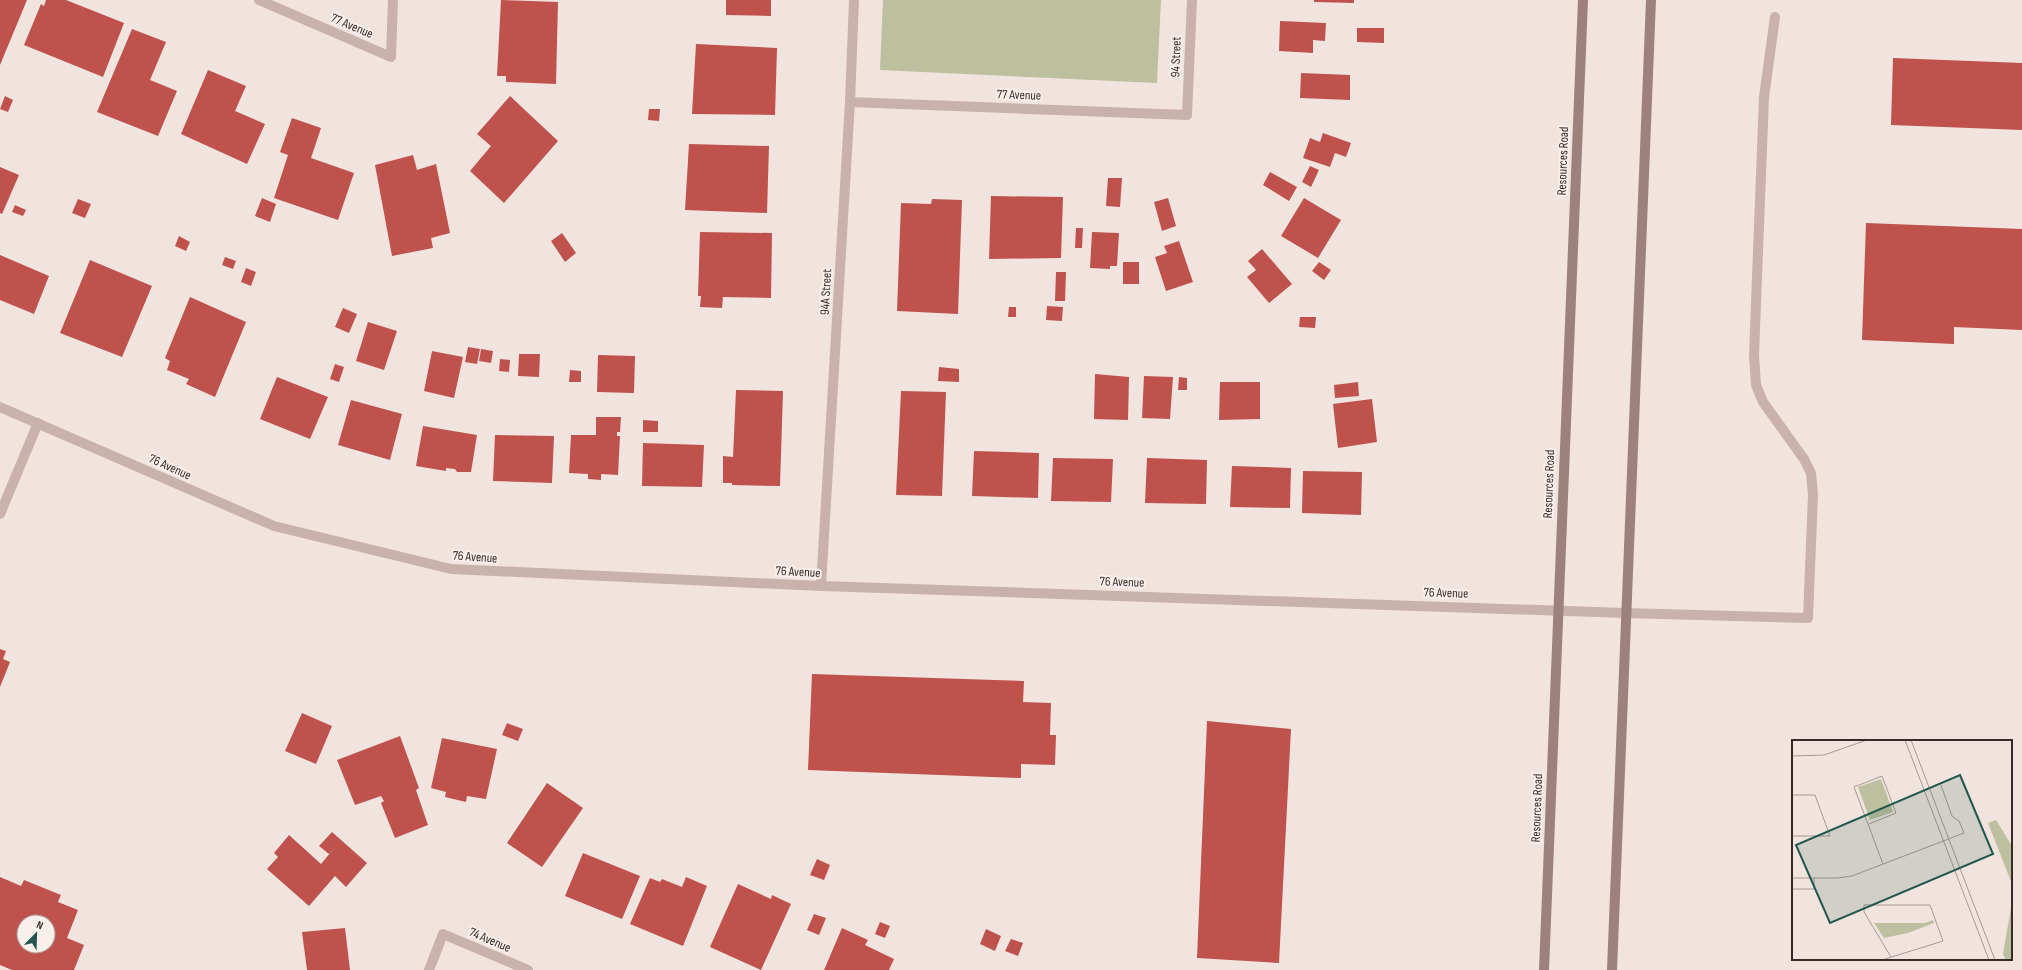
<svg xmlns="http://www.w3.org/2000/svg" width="2022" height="970" font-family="'Sofia Sans Condensed',sans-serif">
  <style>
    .green { fill: #bcc09f }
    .building { fill: #c0524e; fill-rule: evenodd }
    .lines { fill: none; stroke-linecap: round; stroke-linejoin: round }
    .service { stroke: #c9b2ab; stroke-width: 10 }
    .minor { stroke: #c9b2ab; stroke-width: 10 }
    .tertiary { stroke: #c9b2ab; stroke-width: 10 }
    .secondary { stroke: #9d817c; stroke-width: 10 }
    .labels { text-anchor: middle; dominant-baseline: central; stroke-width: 4; stroke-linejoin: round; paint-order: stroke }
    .street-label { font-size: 13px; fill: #372b2a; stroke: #f9efeb }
    .inset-road { fill: none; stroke: #a79a96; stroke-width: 1 }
    .view { fill: #21574f; fill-opacity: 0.15; stroke: #21574f; stroke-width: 2 }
    .inset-edge { fill: none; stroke: #372b2a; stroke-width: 2 }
  </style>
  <rect width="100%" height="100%" fill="#f1e4de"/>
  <path class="green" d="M 883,0 L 1161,0 L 1157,83 L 880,70 Z"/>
  <g class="building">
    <path d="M 0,0 L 27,0 L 0,65 Z"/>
    <path d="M 46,0 L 66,0 L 124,23 L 103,77 L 24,45 L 41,4 L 44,6 Z"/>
    <path d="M 501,0 L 558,2 L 556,84 L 506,82 L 506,76 L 497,76 Z"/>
    <path d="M 726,0 L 771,0 L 771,16 L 726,15 Z"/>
    <path d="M 1314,0 L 1354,0 L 1354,3 L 1314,2 Z"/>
    <path d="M 1280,21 L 1326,23 L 1325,41 L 1313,40 L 1313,53 L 1279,51 Z"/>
    <path d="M 1357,28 L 1384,28 L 1384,43 L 1357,42 Z"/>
    <path d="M 132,29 L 166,42 L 150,80 L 177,91 L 158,136 L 97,112 Z"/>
    <path d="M 696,44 L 777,48 L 775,115 L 692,114 Z"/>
    <path d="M 1893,58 L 2022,63 L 2022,130 L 1891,125 Z"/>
    <path d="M 208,70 L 246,86 L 235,111 L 265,124 L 247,164 L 181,134 Z"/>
    <path d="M 1301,73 L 1350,75 L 1350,100 L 1300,98 Z"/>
    <path d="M 5,96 L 13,100 L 8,112 L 0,109 Z"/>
    <path d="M 510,96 L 558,141 L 504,203 L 470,171 L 491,146 L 477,134 Z"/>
    <path d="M 649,109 L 660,109 L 659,121 L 648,120 Z"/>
    <path d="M 292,118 L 321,128 L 311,158 L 354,173 L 338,220 L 274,198 L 288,155 L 280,152 Z"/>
    <path d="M 1323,133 L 1351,143 L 1346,157 L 1335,153 L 1330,167 L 1303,158 L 1310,138 L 1320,142 Z"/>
    <path d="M 689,144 L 769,146 L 767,213 L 685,210 Z"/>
    <path d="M 413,155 L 417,170 L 436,164 L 450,233 L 431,238 L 433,248 L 392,256 L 375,165 Z"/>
    <path d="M 1310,166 L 1319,170 L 1311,187 L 1302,182 Z"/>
    <path d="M 0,167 L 19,175 L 2,214 L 0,213 Z"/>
    <path d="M 1270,172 L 1297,187 L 1289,201 L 1263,185 Z"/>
    <path d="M 1108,178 L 1122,178 L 1120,207 L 1106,206 Z"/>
    <path d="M 991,196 L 1063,197 L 1061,258 L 989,259 Z"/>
    <path d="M 262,198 L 276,204 L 270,222 L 255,216 Z"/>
    <path d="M 1168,198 L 1176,226 L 1162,231 L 1154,202 Z"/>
    <path d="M 1304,198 L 1341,220 L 1318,258 L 1281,236 Z"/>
    <path d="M 78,199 L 91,204 L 85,218 L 72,213 Z"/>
    <path d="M 932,199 L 962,200 L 958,314 L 897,311 L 901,203 L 931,204 Z"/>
    <path d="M 15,205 L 26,210 L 23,216 L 12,212 Z"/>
    <path d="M 1866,223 L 2022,229 L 2022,330 L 1954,327 L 1954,344 L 1862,340 Z"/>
    <path d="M 1076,228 L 1083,228 L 1082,248 L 1075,248 Z"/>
    <path d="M 700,232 L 772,233 L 771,298 L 723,297 L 722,308 L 700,307 L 701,296 L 698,296 Z"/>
    <path d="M 1092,232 L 1119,233 L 1117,266 L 1110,266 L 1110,269 L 1090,268 Z"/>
    <path d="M 562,233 L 576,253 L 565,262 L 551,241 Z"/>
    <path d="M 179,236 L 190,242 L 186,251 L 175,246 Z"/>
    <path d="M 1179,241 L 1193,282 L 1166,291 L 1155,257 L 1167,253 L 1164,246 Z"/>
    <path d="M 1262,249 L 1292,284 L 1269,303 L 1247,277 L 1256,270 L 1248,261 Z"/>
    <path d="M 0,255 L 49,276 L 34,314 L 0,300 Z"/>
    <path d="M 225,257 L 236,261 L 233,269 L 222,265 Z"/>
    <path d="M 90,260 L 152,286 L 122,357 L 60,333 Z"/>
    <rect x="1123" y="262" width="16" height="22"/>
    <path d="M 1319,262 L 1331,270 L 1324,280 L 1312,271 Z"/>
    <path d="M 246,268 L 256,272 L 251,286 L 241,282 Z"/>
    <path d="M 1056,272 L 1066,272 L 1065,301 L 1055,301 Z"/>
    <path d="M 190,297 L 246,322 L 215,397 L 186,384 L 189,379 L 167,370 L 170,361 L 165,358 Z"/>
    <path d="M 1047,306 L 1063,307 L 1062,321 L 1046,320 Z"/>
    <path d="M 1009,307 L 1016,307 L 1016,317 L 1008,317 Z"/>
    <path d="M 343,308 L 357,314 L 349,333 L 335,327 Z"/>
    <path d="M 1300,317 L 1316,317 L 1315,328 L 1299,327 Z"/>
    <path d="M 368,322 L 397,331 L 384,370 L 356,361 Z"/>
    <path d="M 468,347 L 480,349 L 477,364 L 465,362 Z"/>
    <path d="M 481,349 L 493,351 L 491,363 L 479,361 Z"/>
    <path d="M 432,351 L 463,357 L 454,398 L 424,391 Z"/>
    <path d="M 519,354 L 540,354 L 539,377 L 518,376 Z"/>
    <path d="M 598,355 L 635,356 L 634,393 L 597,392 Z"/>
    <path d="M 500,359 L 510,360 L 509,372 L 499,371 Z"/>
    <path d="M 335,364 L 344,367 L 339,382 L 330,379 Z"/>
    <path d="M 939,367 L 959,369 L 959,382 L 938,381 Z"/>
    <path d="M 570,370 L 581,371 L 581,382 L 569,382 Z"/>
    <path d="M 1095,374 L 1129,377 L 1128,420 L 1094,419 Z"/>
    <path d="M 1144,376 L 1173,377 L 1170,419 L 1142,418 Z"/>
    <path d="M 277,377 L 328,397 L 310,439 L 260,419 Z"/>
    <path d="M 1179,377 L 1187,378 L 1187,390 L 1178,390 Z"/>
    <path d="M 1220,382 L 1260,382 L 1260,419 L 1219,420 Z"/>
    <path d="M 1358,382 L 1359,396 L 1335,398 L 1334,385 Z"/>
    <path d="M 736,390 L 783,391 L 780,486 L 732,485 L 732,483 L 723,483 L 723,456 L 733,457 Z"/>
    <path d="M 901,391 L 946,392 L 942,496 L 896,495 Z"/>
    <path d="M 1372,399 L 1377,442 L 1338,448 L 1333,404 Z"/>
    <path d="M 351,400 L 402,414 L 390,460 L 338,445 Z"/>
    <path d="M 596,417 L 621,417 L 620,432 L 617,432 L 617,436 L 620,436 L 618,475 L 601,474 L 601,480 L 588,479 L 588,474 L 569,473 L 571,435 L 596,435 Z"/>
    <path d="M 643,420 L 658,421 L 658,432 L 643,432 Z"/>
    <path d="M 423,426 L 477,435 L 471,472 L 457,472 L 455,469 L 446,468 L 446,471 L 416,466 Z"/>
    <path d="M 495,435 L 554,436 L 552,483 L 493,481 Z"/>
    <path d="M 643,443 L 704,445 L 702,487 L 642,486 Z"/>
    <path d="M 974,451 L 1039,453 L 1038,498 L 972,496 Z"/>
    <path d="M 1053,458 L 1113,459 L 1111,502 L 1051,501 Z"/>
    <path d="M 1147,458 L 1207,460 L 1206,504 L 1145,503 Z"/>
    <path d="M 1232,466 L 1291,468 L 1290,508 L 1230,507 Z"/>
    <path d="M 1303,471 L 1362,472 L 1361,515 L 1302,513 Z"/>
    <path d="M 0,649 L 6,651 L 3,659 L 10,662 L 0,687 Z"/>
    <path d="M 812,674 L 1024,681 L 1023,702 L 1051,703 L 1050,735 L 1056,735 L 1055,765 L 1021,764 L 1021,778 L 808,770 Z"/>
    <path d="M 302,713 L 332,726 L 316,764 L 285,751 Z"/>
    <path d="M 1207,721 L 1291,729 L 1279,963 L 1197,958 Z"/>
    <path d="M 507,723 L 523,729 L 518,741 L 502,735 Z"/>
    <path d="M 400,736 L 419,788 L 416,790 L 428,825 L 395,838 L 381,803 L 384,801 L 381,796 L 355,805 L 337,760 Z"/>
    <path d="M 442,738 L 497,749 L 486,799 L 467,796 L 466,802 L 445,797 L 446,792 L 431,788 Z"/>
    <path d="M 547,783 L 583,808 L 542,867 L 507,843 Z"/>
    <path d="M 332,832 L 367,863 L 346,887 L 335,876 L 309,906 L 267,869 L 278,857 L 274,853 L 289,835 L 321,864 L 336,846 L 329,854 L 319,846 Z"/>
    <path d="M 583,853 L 640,876 L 622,919 L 565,896 Z"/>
    <path d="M 817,859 L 830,865 L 824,880 L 810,875 Z"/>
    <path d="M 0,877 L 21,886 L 24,880 L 61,895 L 58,902 L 78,910 L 67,938 L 84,945 L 74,970 L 12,970 L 0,965 ZM 24,922 L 48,922 L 48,946 L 24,946 Z"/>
    <path d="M 686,877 L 707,886 L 683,946 L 630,924 L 650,878 L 660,882 L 662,879 L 682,887 Z"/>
    <path d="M 738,884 L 771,899 L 772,895 L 791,904 L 761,970 L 710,947 Z"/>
    <path d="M 814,914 L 826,918 L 819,935 L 807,930 Z"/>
    <path d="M 880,922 L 890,926 L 885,938 L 875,934 Z"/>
    <path d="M 345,928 L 350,970 L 307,970 L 302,932 Z"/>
    <path d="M 842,928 L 868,940 L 865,945 L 894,959 L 889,970 L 824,970 Z"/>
    <path d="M 986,929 L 1001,936 L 995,951 L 980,944 Z"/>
    <path d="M 1011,939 L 1023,943 L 1018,956 L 1005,951 Z"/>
  </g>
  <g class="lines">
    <g class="service">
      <path d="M 0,514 L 38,423"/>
      <path d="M 1625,613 L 1808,618 L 1813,495 L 1811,473 L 1804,459 L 1763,402 L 1756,385 L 1754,355 L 1764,97 L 1775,17"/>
    </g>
    <g class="minor">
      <path d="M 259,0 L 391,57 L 393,0"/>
      <path d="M 850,102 L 1187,115 L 1192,0"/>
      <path d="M 821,586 L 850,102 L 854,0"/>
      <path d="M 429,970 L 443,934 L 528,970"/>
    </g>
    <path class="tertiary" d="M 0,407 L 274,526 L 451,569 L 821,586 L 1625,613"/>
    <g class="secondary">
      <path d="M 1544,970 L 1583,0"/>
      <path d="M 1612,970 L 1651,0"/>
    </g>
  </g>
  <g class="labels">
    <g class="street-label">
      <text transform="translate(352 26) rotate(23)">77 Avenue</text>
      <text transform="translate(1176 57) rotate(-88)">94 Street</text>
      <text transform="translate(1019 95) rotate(2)">77 Avenue</text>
      <text transform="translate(1563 161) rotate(-88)">Resources Road</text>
      <text transform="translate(826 292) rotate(-87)">94A Street</text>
      <text transform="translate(170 467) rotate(24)">76 Avenue</text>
      <text transform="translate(1549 484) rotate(-88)">Resources Road</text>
      <text transform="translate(475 557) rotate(4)">76 Avenue</text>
      <text transform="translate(798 572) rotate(3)">76 Avenue</text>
      <text transform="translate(1122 582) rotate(2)">76 Avenue</text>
      <text transform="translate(1446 593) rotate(2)">76 Avenue</text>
      <text transform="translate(1537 808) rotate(-88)">Resources Road</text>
      <text transform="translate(490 940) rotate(23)">74 Avenue</text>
    </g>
  </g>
  <g transform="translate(1792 740)">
    <rect width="220" height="220" fill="#f1e4de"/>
    <path d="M 89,39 L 101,72 L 78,80 L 66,47 ZM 204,80 L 220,106 L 220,144 L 196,83 ZM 220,162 L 220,220 L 214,220 L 211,214 ZM 141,180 L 142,183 L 116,193 L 92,198 L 82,183 L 133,183 Z" fill="#bcc09f"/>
    <path class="inset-road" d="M 113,0 L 197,220M 119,0 L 203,220M 0,16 L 32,15 L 75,0M 0,55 L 23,55 L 38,96 L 0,96M 77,84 L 104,73 L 90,36 L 62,47 L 91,124M 0,138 L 45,138 L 60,136 L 172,93 L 167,81 L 160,76 L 149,45M 0,149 L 22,149 L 22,138M 90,220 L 151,201 L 138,165 L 72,165 L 72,172 L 99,217"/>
    <path class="view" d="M 168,35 L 201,114 L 38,183 L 4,105 Z"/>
    <rect width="220" height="220" class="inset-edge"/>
  </g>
  <g transform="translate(36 934) rotate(23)"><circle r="19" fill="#f9efeb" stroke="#aba19e"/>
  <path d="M0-3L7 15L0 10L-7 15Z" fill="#21574f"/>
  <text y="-6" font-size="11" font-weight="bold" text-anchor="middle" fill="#372b2a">N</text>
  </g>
</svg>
